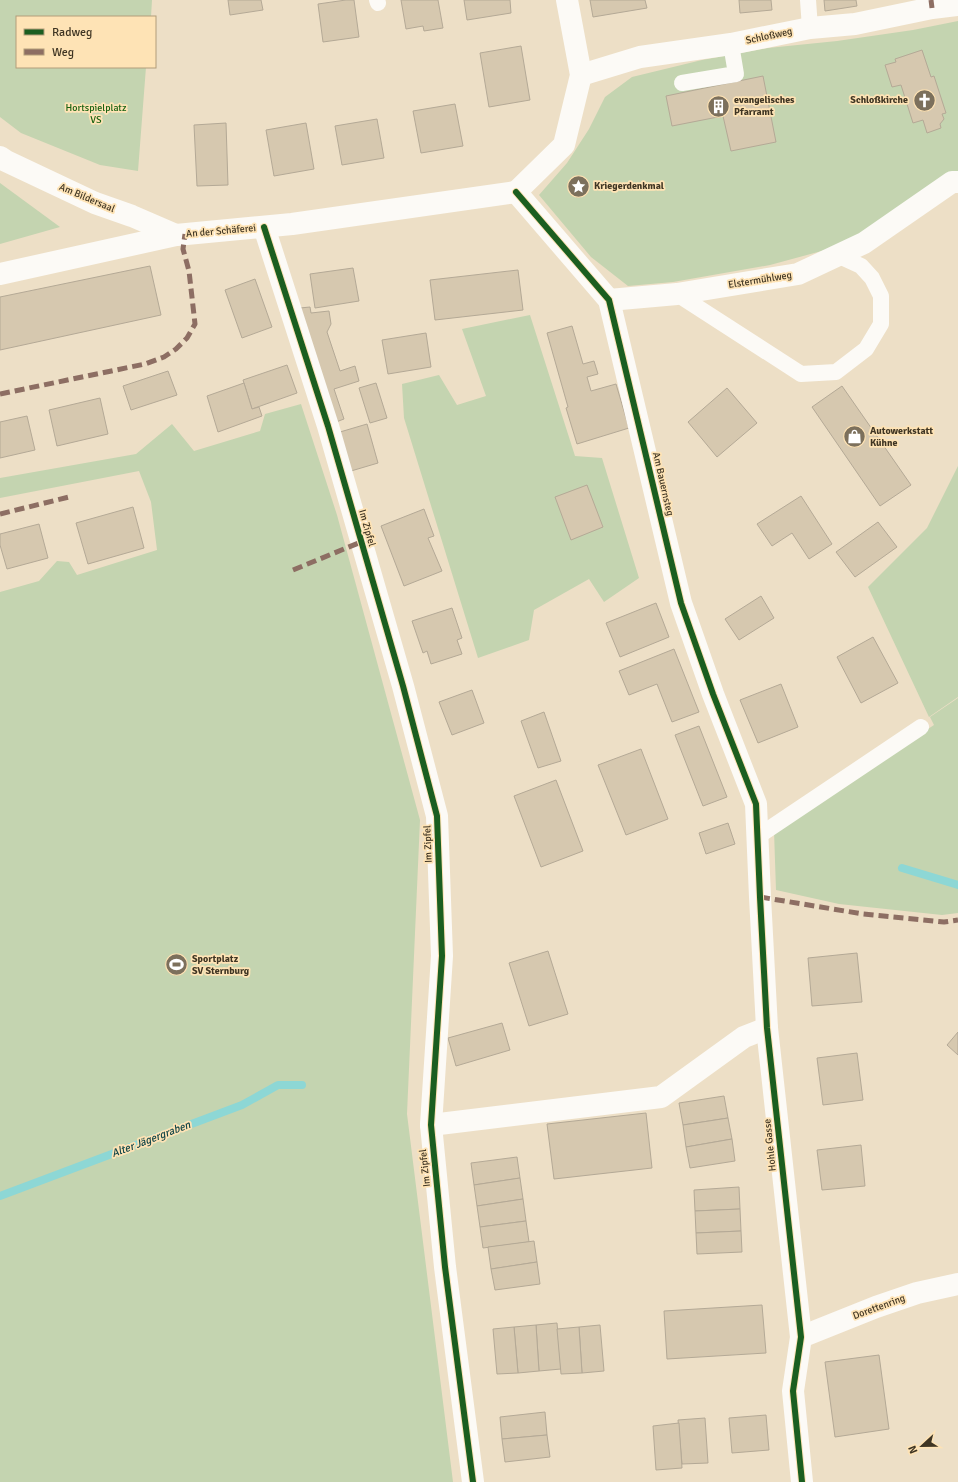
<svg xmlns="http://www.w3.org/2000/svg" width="958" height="1482" font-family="Signika,sans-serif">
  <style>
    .green { fill: #c4d4b0 }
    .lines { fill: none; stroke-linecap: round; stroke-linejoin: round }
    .stream { stroke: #8dd7d5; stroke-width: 8 }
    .building { fill: #d6c8af; stroke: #b4a996 }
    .lane { stroke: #fcfaf6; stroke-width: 16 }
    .street { stroke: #fcfaf6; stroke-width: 22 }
    .quiet { stroke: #8d6e63; stroke-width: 5; stroke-dasharray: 10 5; stroke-linecap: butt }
    .cycleway-casing { stroke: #fee3b5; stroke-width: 8 }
    .cycleway { stroke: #1b5e20; stroke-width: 6 }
    .labels { text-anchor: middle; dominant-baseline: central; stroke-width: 3.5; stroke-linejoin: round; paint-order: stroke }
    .street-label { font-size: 10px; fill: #3f3523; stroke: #fee3b5 }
    .poi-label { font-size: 10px; font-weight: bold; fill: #3f3523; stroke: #fee3b5; text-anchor: start }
    .park-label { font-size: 10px; fill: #176110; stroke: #fee3b5 }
    .water-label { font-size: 11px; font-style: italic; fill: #114548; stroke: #fee3b5 }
  </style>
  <rect width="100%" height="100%" fill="#eddfc6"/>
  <g class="green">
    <path d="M 0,0 L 152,0 L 151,17 L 17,17 L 17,67 L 146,67 L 138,171 L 100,165 L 21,133 L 0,117 Z"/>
    <path d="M 958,21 L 958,172 L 840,246 L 770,265 L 673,282 L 628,286 L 591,257 L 539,195 L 567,163 L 589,129 L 605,97 L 632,77 L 702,60 L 768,48 L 837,41 L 913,30 Z"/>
    <path d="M 0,183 L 60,227 L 0,244 Z"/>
    <path d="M 530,315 L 575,456 L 602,458 L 639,578 L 604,602 L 589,579 L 534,610 L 529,640 L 478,658 L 404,418 L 402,384 L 439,375 L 457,405 L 486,396 L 462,329 Z"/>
    <path d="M 301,404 L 337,515 L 420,820 L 407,1114 L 453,1482 L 0,1482 L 0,592 L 39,581 L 57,561 L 69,562 L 77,575 L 157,550 L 151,502 L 139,471 L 0,498 L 0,478 L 136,454 L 172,424 L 194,451 L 260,431 L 265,414 Z"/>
    <path d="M 958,466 L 958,697 L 929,717 L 868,587 L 927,528 Z"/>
    <path d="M 958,698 L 958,913 L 942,915 L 839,904 L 776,890 L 774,831 L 934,725 L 930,717 Z"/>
  </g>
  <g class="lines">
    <g class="stream">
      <path d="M 902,868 L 958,885"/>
      <path d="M 0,1196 L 242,1105 L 278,1085 L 302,1085"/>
    </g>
  </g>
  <g class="building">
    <path d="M 228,0 L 261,0 L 263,10 L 230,15 Z"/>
    <path d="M 346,0 L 354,0 L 359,37 L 323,42 L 318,4 Z"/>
    <path d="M 401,0 L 438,0 L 443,28 L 424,31 L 423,26 L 406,29 Z"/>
    <path d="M 464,0 L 510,0 L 511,13 L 467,20 Z"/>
    <path d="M 590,0 L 645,0 L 647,8 L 593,17 Z"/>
    <path d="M 739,0 L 771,0 L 772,10 L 740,13 Z"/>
    <path d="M 824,0 L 856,0 L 857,6 L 825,11 Z"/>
    <path d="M 521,46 L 530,100 L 489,107 L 480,53 Z"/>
    <path d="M 922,50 L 931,77 L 934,76 L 946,113 L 942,114 L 944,119 L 940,124 L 941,128 L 927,133 L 923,120 L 913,123 L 901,85 L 892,87 L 885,65 L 896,62 L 895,59 Z"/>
    <path d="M 763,76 L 776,142 L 731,151 L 723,116 L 672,126 L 666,96 Z"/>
    <path d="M 455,104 L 463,146 L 421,153 L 413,111 Z"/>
    <path d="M 377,119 L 384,158 L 342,165 L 335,126 Z"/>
    <path d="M 226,123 L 228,185 L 197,186 L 194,125 Z"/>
    <path d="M 306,123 L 314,169 L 274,176 L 266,130 Z"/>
    <path d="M 150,266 L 161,315 L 0,350 L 0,297 Z"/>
    <path d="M 353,268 L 359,301 L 315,308 L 310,274 Z"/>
    <path d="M 518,270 L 523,310 L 435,320 L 430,280 Z"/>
    <path d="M 255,279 L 272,327 L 242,338 L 225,290 Z"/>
    <path d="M 310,307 L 311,313 L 329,311 L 331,324 L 327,332 L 340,371 L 355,366 L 359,381 L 334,389 L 344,419 L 336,422 L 300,308 Z"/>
    <path d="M 572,326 L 583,364 L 594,361 L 598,374 L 587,377 L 591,391 L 616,384 L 629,428 L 577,444 L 566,408 L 568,407 L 547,333 Z"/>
    <path d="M 426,333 L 431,367 L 388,374 L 382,340 Z"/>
    <path d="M 287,365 L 297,393 L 252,409 L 243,380 Z"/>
    <path d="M 168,371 L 177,395 L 131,410 L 123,386 Z"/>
    <path d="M 244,383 L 252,409 L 259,407 L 262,416 L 218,432 L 207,396 Z"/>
    <path d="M 376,383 L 387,418 L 370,423 L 359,388 Z"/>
    <path d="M 842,386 L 911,485 L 880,506 L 812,407 Z"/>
    <path d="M 727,388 L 757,423 L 717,457 L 688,422 Z"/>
    <path d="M 100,398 L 108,434 L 57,446 L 49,410 Z"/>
    <path d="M 27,416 L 35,450 L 0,458 L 0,422 Z"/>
    <path d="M 367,424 L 378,463 L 351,471 L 340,432 Z"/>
    <path d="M 587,485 L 603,527 L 571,540 L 555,497 Z"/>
    <path d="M 801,496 L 832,544 L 809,559 L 792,533 L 772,546 L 757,524 Z"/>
    <path d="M 133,507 L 144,548 L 88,564 L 76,523 Z"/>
    <path d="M 424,509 L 434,536 L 428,538 L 442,571 L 404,586 L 381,526 Z"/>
    <path d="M 878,522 L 897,547 L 855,577 L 836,552 Z"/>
    <path d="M 39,524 L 48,558 L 7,569 L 0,545 L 0,534 Z"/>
    <path d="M 761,596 L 774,618 L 739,640 L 725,619 Z"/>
    <path d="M 656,603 L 669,637 L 620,657 L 606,623 Z"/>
    <path d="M 452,608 L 462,638 L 457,640 L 462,654 L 431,664 L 427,651 L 423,653 L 412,621 Z"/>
    <path d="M 873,637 L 898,683 L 861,703 L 837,657 Z"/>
    <path d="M 674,649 L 699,712 L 672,722 L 657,684 L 629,695 L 619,671 Z"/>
    <path d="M 781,684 L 798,727 L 758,743 L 740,700 Z"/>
    <path d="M 472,690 L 484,723 L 452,735 L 439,702 Z"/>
    <path d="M 544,712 L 561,761 L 538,768 L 521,721 Z"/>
    <path d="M 699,726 L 727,797 L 703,806 L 675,735 Z"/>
    <path d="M 641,749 L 668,819 L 626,835 L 598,765 Z"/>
    <path d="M 556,780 L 583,851 L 541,867 L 514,796 Z"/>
    <path d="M 728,823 L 735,844 L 706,854 L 699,833 Z"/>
    <path d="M 548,951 L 568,1014 L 529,1026 L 509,963 Z"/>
    <path d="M 857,953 L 862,1002 L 812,1006 L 808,958 Z"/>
    <path d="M 502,1023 L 510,1050 L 456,1066 L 448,1038 Z"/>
    <path d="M 958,1032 L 958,1055 L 947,1045 Z"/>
    <path d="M 857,1053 L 863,1100 L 823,1105 L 817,1058 Z"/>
    <path d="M 724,1096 L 728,1118 L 683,1125 L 679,1103 Z"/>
    <path d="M 646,1113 L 652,1168 L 554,1179 L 547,1124 Z"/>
    <path d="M 728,1118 L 732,1139 L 686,1147 L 683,1125 Z"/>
    <path d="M 732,1139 L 735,1161 L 690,1168 L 686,1147 Z"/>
    <path d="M 861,1145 L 865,1186 L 822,1190 L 817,1150 Z"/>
    <path d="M 517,1157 L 520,1178 L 474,1185 L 471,1163 Z"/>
    <path d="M 520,1178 L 523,1199 L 477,1206 L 474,1185 Z"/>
    <path d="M 739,1187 L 740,1209 L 695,1211 L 694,1190 Z"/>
    <path d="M 523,1199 L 526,1221 L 480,1227 L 477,1206 Z"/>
    <path d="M 740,1209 L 741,1231 L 696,1233 L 695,1211 Z"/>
    <path d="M 526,1221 L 529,1242 L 483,1248 L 480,1227 Z"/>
    <path d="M 741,1231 L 742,1252 L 697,1254 L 696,1233 Z"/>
    <path d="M 534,1241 L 537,1262 L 491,1269 L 488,1247 Z"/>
    <path d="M 537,1262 L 540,1284 L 495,1290 L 491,1269 Z"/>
    <path d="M 762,1305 L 766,1353 L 667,1359 L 664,1311 Z"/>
    <path d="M 557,1323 L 561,1369 L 539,1371 L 536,1325 Z"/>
    <path d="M 536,1325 L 539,1371 L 518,1373 L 514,1327 Z"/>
    <path d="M 600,1325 L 604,1371 L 582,1373 L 579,1327 Z"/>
    <path d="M 514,1327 L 518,1373 L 497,1374 L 493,1329 Z"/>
    <path d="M 579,1327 L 582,1373 L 561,1374 L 557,1329 Z"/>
    <path d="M 879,1355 L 889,1429 L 835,1437 L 825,1362 Z"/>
    <path d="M 545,1412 L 547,1435 L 502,1439 L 500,1417 Z"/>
    <path d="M 766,1415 L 769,1450 L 732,1453 L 729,1418 Z"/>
    <path d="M 705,1418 L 708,1463 L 682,1464 L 678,1420 Z"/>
    <path d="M 679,1423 L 682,1468 L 656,1470 L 653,1426 Z"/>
    <path d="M 547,1435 L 550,1457 L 505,1462 L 502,1439 Z"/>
  </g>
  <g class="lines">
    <g class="lane">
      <path d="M 377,0 L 378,3"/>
      <path d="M 808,0 L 810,28"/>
      <path d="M 682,83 L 736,74 L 731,44"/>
      <path d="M 677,294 L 801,374 L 836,372 L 866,349 L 881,324 L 881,296 L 872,278 L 861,266 L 837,255"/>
      <path d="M 757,837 L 921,727"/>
    </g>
    <g class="street">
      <path d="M 581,75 L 640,57 L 731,44 L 810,28 L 855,24 L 932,8 L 958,5"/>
      <path d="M 0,157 L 6,161 L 95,203 L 132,216 L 176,235"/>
      <path d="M 516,192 L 609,300 L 681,603 L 713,694 L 756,804 L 760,897 L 767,1028 L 801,1337 L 793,1391 L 802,1482"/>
      <path d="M 516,192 L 564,145 L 581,75 L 567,0"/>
      <path d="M 264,227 L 328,426 L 403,686 L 437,816 L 442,956 L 431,1125 L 445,1267 L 473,1482"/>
      <path d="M 0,274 L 176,235 L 292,224 L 516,192"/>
      <path d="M 609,300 L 677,294 L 798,274 L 864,243 L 952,182 L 958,182"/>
      <path d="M 431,1125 L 661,1097 L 744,1037 L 767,1028"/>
      <path d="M 801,1337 L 876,1307 L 917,1293 L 958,1284"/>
    </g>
    <g class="quiet">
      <path d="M 931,0 L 932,8"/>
      <path d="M 0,394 L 145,364 L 164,357 L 176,349 L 187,338 L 195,324 L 189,271 L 183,249 L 185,234"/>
      <path d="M 0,514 L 69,497"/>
      <path d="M 293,570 L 361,542"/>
      <path d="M 760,897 L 863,914 L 944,922 L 958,920"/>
    </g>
    <defs>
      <g id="cycleway">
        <path d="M 516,192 L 609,300 L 681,603 L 713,694 L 756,804 L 760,897 L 767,1028 L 801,1337 L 793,1391 L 802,1482"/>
        <path d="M 264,227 L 328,426 L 403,686 L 437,816 L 442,956 L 431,1125 L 445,1267 L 473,1482"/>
      </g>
    </defs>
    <use href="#cycleway" class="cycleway-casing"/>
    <use href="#cycleway" class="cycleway"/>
  </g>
  <defs>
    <symbol id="church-disc" viewBox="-11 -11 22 22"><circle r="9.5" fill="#7c705c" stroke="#fee3b5"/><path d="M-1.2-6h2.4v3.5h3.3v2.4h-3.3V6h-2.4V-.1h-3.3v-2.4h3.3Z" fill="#fff"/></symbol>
    <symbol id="building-disc" viewBox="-11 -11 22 22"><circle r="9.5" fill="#7c705c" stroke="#fee3b5"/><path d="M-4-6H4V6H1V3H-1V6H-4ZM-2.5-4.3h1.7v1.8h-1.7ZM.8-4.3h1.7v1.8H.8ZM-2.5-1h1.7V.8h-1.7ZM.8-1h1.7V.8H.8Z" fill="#fff"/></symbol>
    <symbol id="sight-disc" viewBox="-11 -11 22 22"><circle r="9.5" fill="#7c705c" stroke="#fee3b5"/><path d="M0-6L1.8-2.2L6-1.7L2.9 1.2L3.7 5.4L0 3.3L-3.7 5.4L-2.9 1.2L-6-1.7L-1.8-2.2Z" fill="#fff"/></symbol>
    <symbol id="shop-disc" viewBox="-11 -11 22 22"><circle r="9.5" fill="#7c705c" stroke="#fee3b5"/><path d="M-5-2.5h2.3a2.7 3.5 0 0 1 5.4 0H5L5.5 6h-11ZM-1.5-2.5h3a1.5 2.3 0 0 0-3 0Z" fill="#fff"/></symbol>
    <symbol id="stadium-disc" viewBox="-11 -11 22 22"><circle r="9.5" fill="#7c705c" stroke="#fee3b5"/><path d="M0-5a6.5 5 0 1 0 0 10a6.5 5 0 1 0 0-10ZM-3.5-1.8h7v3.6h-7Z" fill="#fff"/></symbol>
  </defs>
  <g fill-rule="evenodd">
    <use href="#church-disc" x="912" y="88" width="25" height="25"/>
    <use href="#building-disc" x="706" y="94" width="25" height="25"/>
    <use href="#sight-disc" x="566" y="174" width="25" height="25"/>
    <use href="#shop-disc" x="842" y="424" width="25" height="25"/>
    <use href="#stadium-disc" x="164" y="952" width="25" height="25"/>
  </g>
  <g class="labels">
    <g class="street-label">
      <text transform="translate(769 36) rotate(-12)">Schloßweg</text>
      <text transform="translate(87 198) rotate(23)">Am Bildersaal</text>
      <text transform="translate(221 231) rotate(-5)">An der Schäferei</text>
      <text transform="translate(760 280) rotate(-9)">Elstermühlweg</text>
      <text transform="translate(663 484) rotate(77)">Am Bauernsteg</text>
      <text transform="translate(367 528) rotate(74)">Im Zipfel</text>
      <text transform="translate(428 844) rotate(-92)">Im Zipfel</text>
      <text transform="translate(770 1145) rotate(-96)">Hohle Gasse</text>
      <text transform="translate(425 1168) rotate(-96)">Im Zipfel</text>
      <text transform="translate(879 1307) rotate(-20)">Dorettenring</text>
    </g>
    <g class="poi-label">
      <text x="734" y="100">evangelisches<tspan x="734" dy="12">Pfarramt</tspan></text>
      <text x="908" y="100" text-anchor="end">Schloßkirche</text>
      <text x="594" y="186">Kriegerdenkmal</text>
      <text x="870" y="431">Autowerkstatt<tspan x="870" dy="12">Kühne</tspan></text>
      <text x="192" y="959">Sportplatz<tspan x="192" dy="12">SV Sternburg</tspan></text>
    </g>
    <g class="park-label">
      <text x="96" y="108">Hortspielplatz<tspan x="96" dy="12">VS</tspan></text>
    </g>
    <g class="water-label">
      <text transform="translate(151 1139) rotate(-21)">Alter Jägergraben</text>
    </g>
  </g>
  <rect x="16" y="16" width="140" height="52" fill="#fee3b5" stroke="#b29d7b"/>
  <rect x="24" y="29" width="20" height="6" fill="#1b5e20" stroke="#b29d7b"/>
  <text x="52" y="36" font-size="12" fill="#3f3523">Radweg</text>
  <rect x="24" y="49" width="20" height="6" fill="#8d6e63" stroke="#b29d7b"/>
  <text x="52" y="56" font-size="12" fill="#3f3523">Weg</text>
  <g transform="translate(922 1446) rotate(248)" stroke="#fee3b5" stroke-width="3" paint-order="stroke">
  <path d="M0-3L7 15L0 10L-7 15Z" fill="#3f3523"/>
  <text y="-6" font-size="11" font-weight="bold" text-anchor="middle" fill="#3f3523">N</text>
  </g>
</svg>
